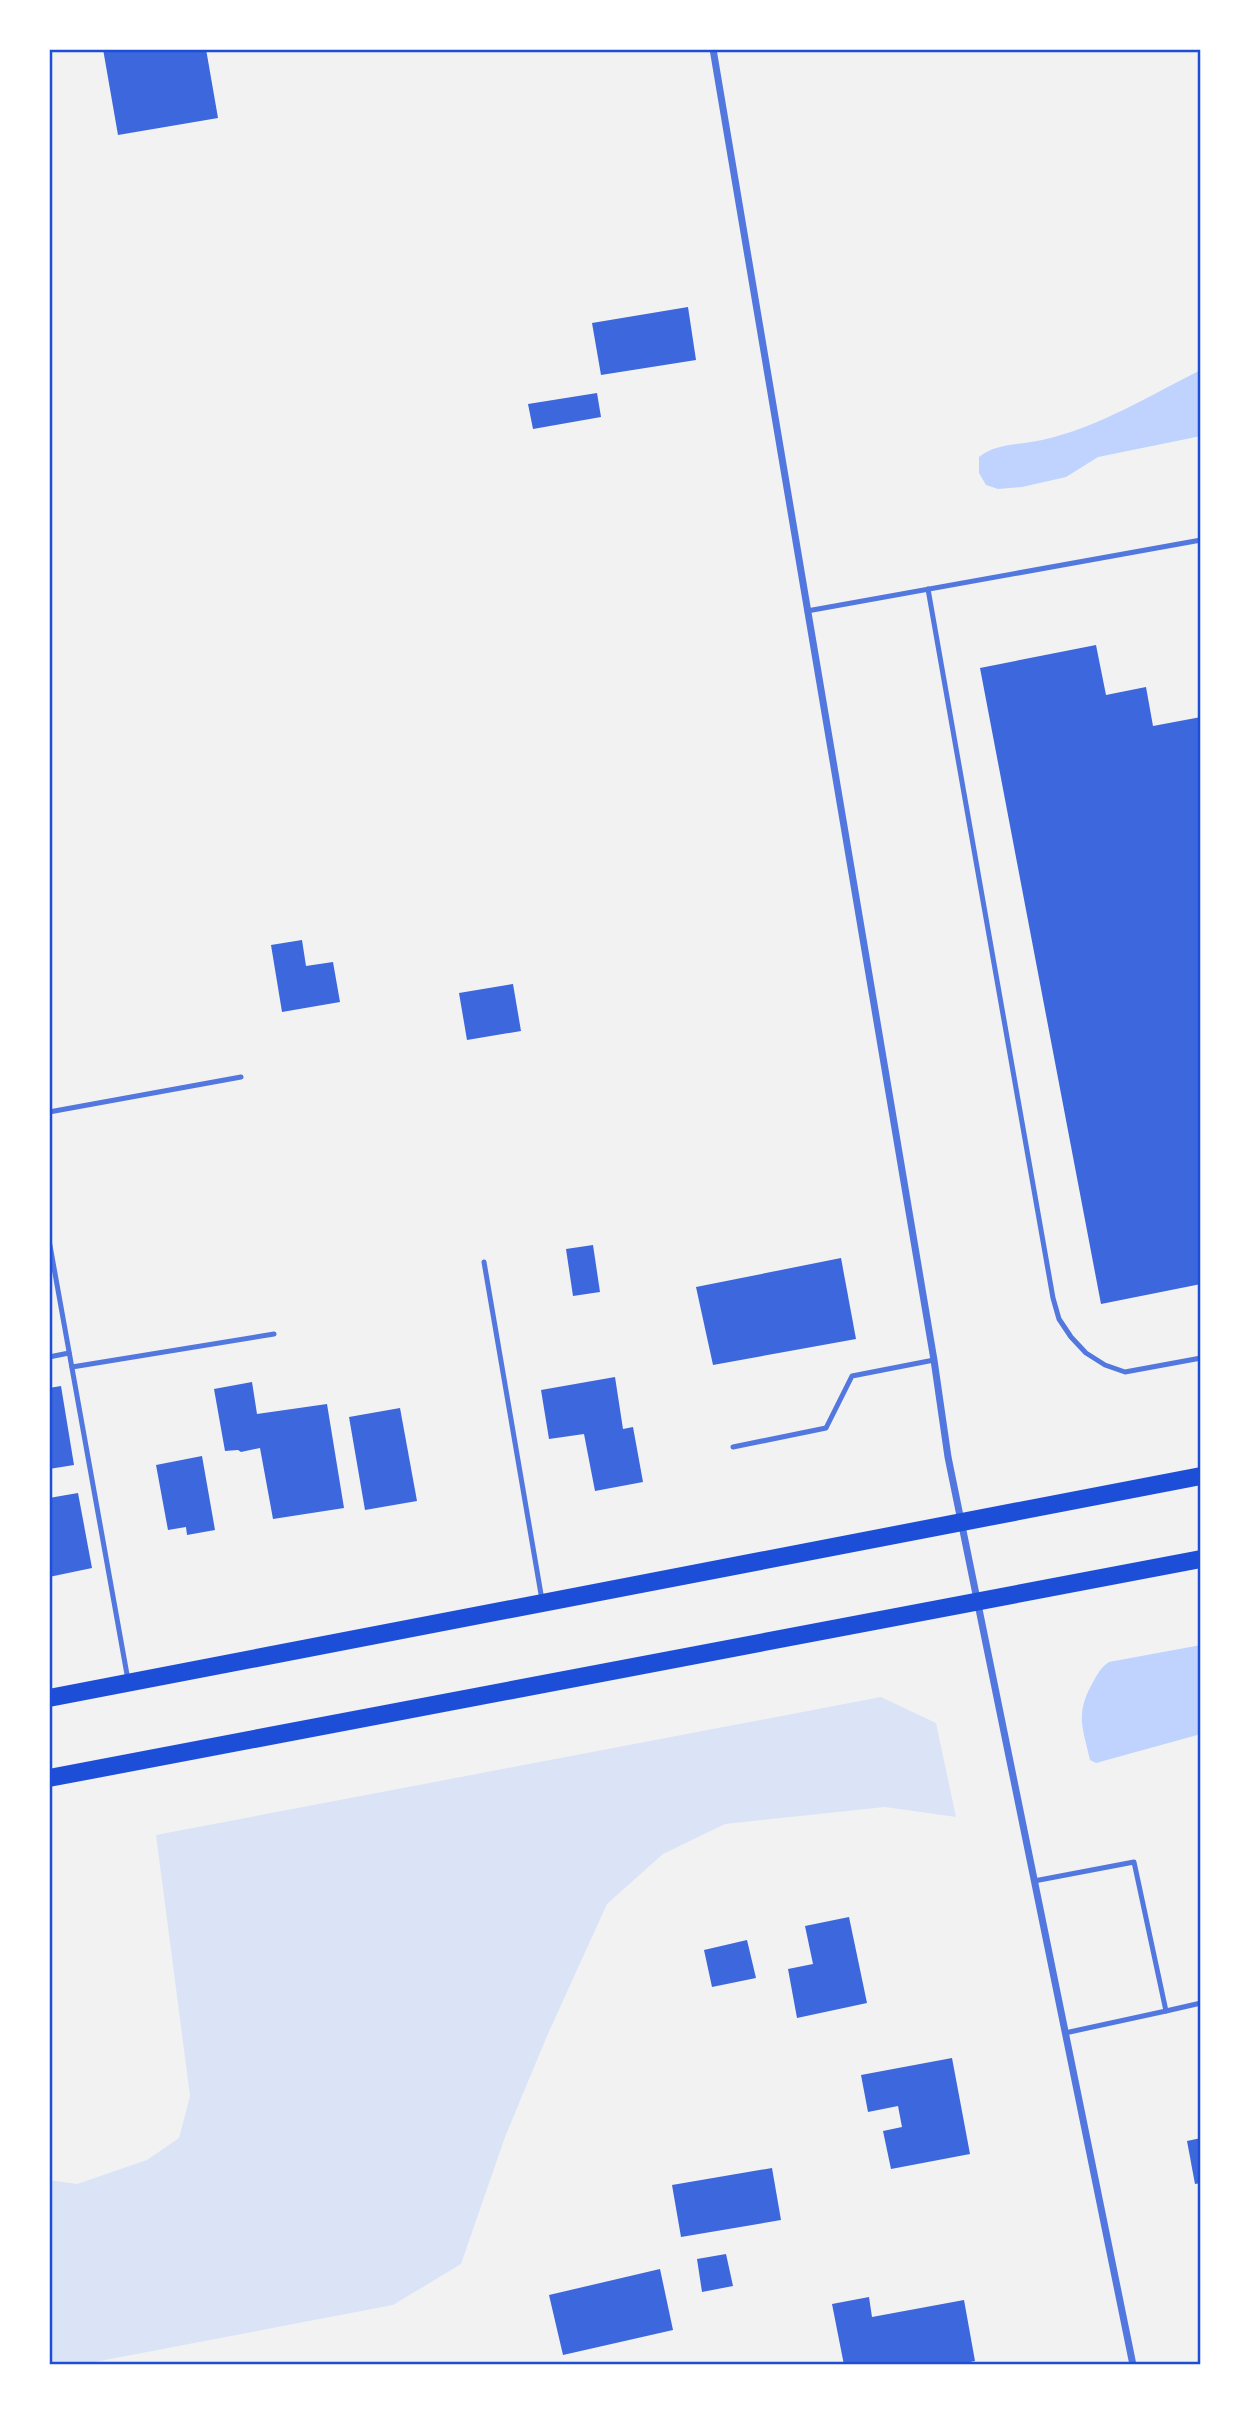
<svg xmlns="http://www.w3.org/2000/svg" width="1250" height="2414" font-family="Spectral,serif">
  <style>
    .green { fill: #dbe4f7 }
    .water { fill: #bfd3fe }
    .building { fill: #3d67dc }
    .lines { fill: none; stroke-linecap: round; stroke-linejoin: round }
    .service { stroke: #5277de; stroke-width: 5 }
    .minor { stroke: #5277de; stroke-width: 7 }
    .primary { stroke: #1d4ed8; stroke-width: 18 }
    .neatline { fill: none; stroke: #1d4ed8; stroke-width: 2.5 }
  </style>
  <rect width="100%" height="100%" fill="#f2f2f2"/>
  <path class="green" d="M 881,1697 L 936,1723 L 956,1817 L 885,1807 L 725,1824 L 663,1854 L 607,1904 L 547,2036 L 505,2137 L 461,2264 L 393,2305 L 79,2365 L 49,2365 L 49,2180 L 77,2184 L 147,2160 L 179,2138 L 190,2096 L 156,1835 Z"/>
  <g class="water">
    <path d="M 1201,370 L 1201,436 L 1098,457 L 1066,477 L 1022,487 L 998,489 L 986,485 L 979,473 L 979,457 C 996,443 1021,445 1042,440 C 1098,428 1150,395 1201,370 Z"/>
    <path d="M 1201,1645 L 1201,1734 L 1096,1763 L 1090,1760 C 1083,1728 1075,1715 1092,1684 C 1097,1675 1100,1668 1109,1662 Z"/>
  </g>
  <g class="building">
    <path d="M 103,49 L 206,49 L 218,118 L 118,135 Z"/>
    <path d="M 688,307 L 696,360 L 601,375 L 592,323 Z"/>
    <path d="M 597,393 L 601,417 L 533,429 L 528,404 Z"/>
    <path d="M 1096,645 L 1106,695 L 1146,687 L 1153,726 L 1201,717 L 1201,1284 L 1101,1304 L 980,668 Z"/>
    <path d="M 302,940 L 306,966 L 333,962 L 340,1002 L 282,1012 L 271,945 Z"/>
    <path d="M 513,984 L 521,1031 L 467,1040 L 459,993 Z"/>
    <path d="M 593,1245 L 600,1292 L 573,1296 L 566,1249 Z"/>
    <path d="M 841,1258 L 856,1339 L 713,1365 L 696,1287 Z"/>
    <path d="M 615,1377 L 623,1429 L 633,1427 L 643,1482 L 595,1491 L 584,1434 L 549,1439 L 541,1390 Z"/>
    <path d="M 252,1382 L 257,1414 L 327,1404 L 344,1508 L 273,1519 L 260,1448 L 241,1452 L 238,1450 L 225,1451 L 214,1389 Z"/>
    <path d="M 61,1386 L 74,1465 L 49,1469 L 49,1388 Z"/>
    <path d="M 400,1408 L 417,1501 L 365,1510 L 349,1417 Z"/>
    <path d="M 202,1456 L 215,1530 L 187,1535 L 186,1527 L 168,1530 L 156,1465 Z"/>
    <path d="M 78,1493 L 92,1568 L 49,1577 L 49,1498 Z"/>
    <path d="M 849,1917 L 867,2003 L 797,2018 L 788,1969 L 813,1964 L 805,1926 Z"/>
    <path d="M 747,1940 L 756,1978 L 712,1987 L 704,1950 Z"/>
    <path d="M 952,2058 L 970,2154 L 891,2169 L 883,2131 L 902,2127 L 898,2106 L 868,2112 L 861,2075 Z"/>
    <path d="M 1201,2138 L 1201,2183 L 1195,2184 L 1187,2141 Z"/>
    <path d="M 772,2168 L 781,2220 L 681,2237 L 672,2185 Z"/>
    <path d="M 726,2254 L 733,2286 L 702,2292 L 697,2259 Z"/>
    <path d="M 660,2269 L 673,2330 L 563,2355 L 549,2295 Z"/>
    <path d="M 869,2297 L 872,2317 L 964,2300 L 975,2361 L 956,2365 L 844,2365 L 832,2304 Z"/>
  </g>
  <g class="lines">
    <g class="service">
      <path d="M 928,589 L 1053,1298 L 1059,1319 L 1071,1337 L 1086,1353 L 1105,1365 L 1125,1372 L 1201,1358"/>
      <path d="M 807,611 L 1201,540"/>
      <path d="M 49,1112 L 241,1077"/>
      <path d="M 49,1240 L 128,1680"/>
      <path d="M 484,1262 L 542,1600"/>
      <path d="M 49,1357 L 69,1353"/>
      <path d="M 72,1367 L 274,1334"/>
      <path d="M 733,1447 L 826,1428 L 852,1376 L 934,1360"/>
      <path d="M 1034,1881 L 1134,1862 L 1166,2011 L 1065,2033"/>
      <path d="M 1166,2011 L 1201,2003"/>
    </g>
    <path class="minor" d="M 713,49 L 934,1360 L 948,1457 L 1133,2365"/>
    <g class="primary">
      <path d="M 49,1698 L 1201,1476"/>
      <path d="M 49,1778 L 1201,1559"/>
    </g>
  </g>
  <rect width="1250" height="2414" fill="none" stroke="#ffffff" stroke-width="102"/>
  <rect x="51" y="51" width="1148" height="2312" class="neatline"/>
</svg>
